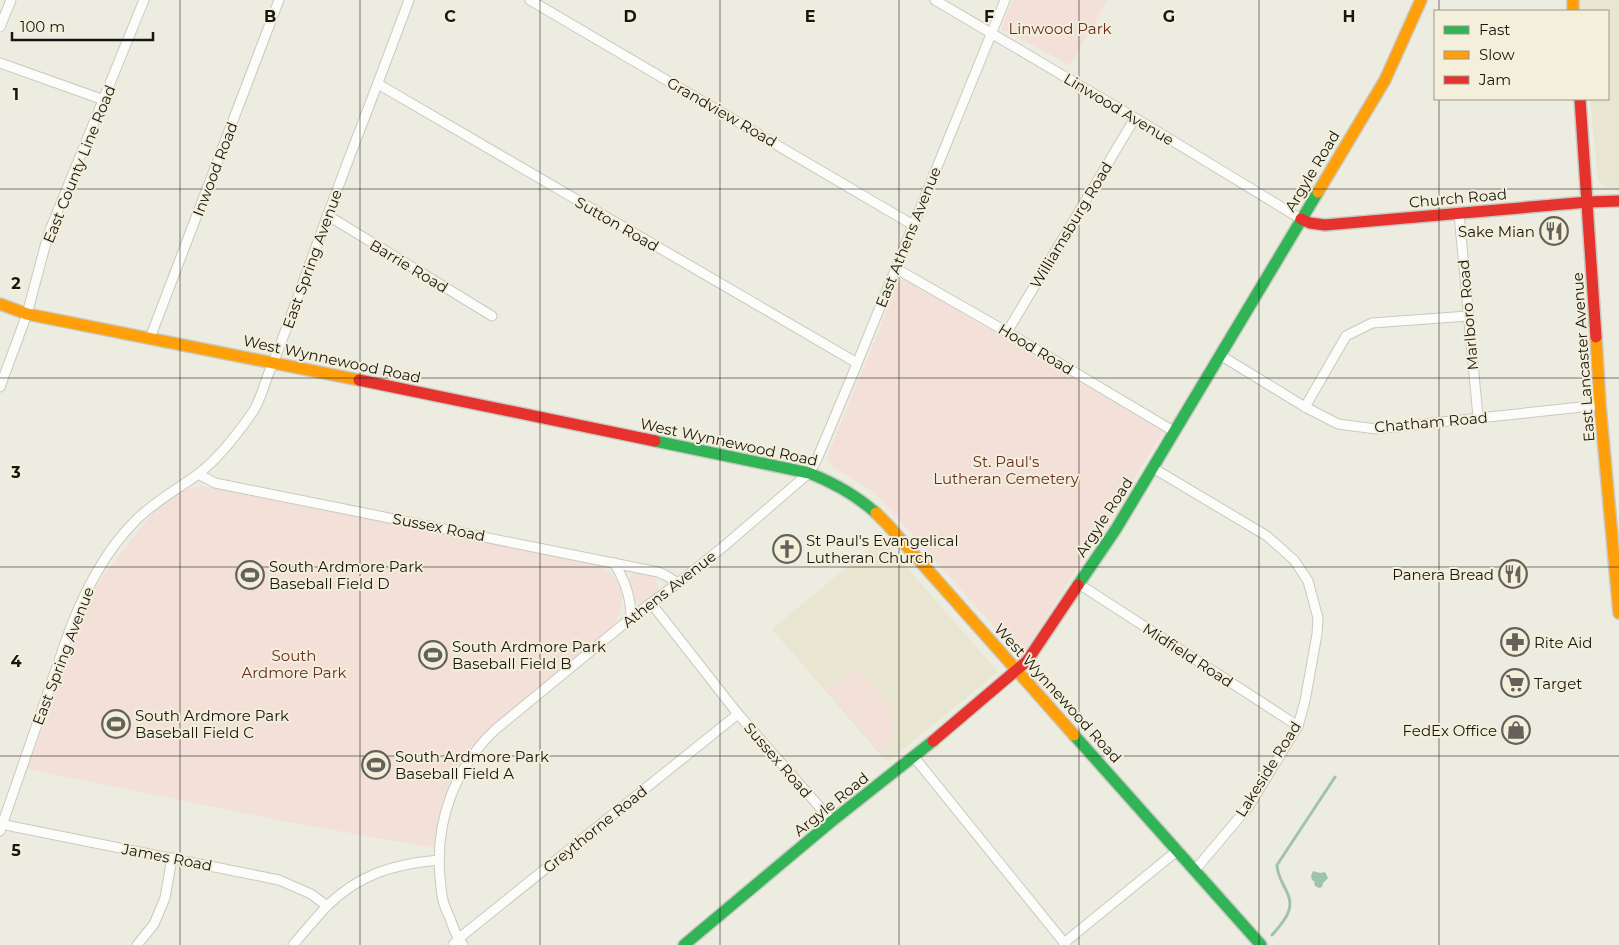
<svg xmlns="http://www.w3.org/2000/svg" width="1619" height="945" font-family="Montserrat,sans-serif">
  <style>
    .built { fill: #e8e5d1 }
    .green { fill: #f3e0d8 }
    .water { fill: #a0c3b0 }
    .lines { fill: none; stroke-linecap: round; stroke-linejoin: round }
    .stream { stroke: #a0c3b0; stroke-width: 3 }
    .street-casing { stroke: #cac9c0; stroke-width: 11 }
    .fast-casing { stroke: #cac9c0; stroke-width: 14 }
    .slow-casing { stroke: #cac9c0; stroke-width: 14 }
    .jam-casing { stroke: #cac9c0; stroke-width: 14 }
    .street { stroke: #fcfcfa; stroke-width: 9 }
    .fast { stroke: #30b455; stroke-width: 11 }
    .slow { stroke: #ff9f0a; stroke-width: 11 }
    .jam { stroke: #e5322d; stroke-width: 11 }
    .grid { fill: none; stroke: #181610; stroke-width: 1; stroke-opacity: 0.55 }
    .labels { text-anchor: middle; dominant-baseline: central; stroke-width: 4; stroke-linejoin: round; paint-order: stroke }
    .park-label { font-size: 15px; fill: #6c2d22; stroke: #f3efdb }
    .street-label { font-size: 15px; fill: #181610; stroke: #f3efdb }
    .poi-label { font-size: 15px; fill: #181610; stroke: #f3efdb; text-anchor: start }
    .grid-label { font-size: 16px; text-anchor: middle; font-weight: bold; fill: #181610; stroke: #f3efdb; stroke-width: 4; stroke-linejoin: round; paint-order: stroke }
  </style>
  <rect width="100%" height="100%" fill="#edece1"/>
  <g class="built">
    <path d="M 1580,0 L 1619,0 L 1619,190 L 1607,187 L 1598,180 L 1590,99 L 1608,99 L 1608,11 L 1581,11 Z"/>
    <path d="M 882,539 L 998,672 L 887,762 L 772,629 Z"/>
  </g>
  <g class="green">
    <path d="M 1013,0 L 1108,0 L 1070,65 L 1001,29 Z"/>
    <path d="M 901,277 L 1163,432 L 1026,649 L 1022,652 L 1016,651 L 874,492 L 831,466 L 827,457 Z"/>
    <path d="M 202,486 L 598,565 C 625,577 629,605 611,628 L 488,729 L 469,750 L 453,775 L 441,807 L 433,848 L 283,821 L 27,769 L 88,604 L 103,576 L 154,511 L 186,489 Z"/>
    <path d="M 633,573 C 649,572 656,574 659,591 L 642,603 L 632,600 L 629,580 Z"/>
    <path d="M 858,669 L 894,712 C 893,726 894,744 881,753 L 827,689 Z"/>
  </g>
  <path class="water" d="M 1313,871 L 1320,873 L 1325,872 L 1328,878 L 1323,883 L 1322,887 L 1319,888 L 1315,886 L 1314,881 L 1312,880 L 1311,876 Z"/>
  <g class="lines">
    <path class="stream" d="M 1272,935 C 1277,929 1285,921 1288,913 C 1296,895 1277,883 1277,865 L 1335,777"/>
    <defs>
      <g id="street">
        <path d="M 530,0 L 913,225"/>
        <path d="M 935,0 L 1135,118 L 1301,219"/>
        <path d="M 0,27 L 11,0"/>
        <path d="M 0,63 L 104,100"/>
        <path d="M 378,84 L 857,363"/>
        <path d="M 1459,214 L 1478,417"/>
        <path d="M 327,215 L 492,316"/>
        <path d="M 895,268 L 1007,332 L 1175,432"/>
        <path d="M 1007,332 L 1135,118"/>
        <path d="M 150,338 L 279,0"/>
        <path d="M 1220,355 L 1305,407 L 1338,424 L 1376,429 L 1600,405"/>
        <path d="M 0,387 L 27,314 L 48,235 L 144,0"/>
        <path d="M 1305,407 L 1346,336 L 1372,323 L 1468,316"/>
        <path d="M 1153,468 L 1267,536 L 1294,560 L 1308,581 L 1318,618 L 1317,634 L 1305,701 L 1298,726 L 1249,806 L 1195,870"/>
        <path d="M 198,474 L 215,483 L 658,572 L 665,575 L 678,583"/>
        <path d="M 614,563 C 625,580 631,598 631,618"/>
        <path d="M 1079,584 L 1298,726"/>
        <path d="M 651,603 L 738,714 L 832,821"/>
        <path d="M 914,757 L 1066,945"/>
        <path d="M 0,824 L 279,880 L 311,894 L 327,906"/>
        <path d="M 0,831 L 70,629 C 86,589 105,551 136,520 C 154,502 176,490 197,475 C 218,459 239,432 254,410 C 260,400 264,386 268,375 C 283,340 295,304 308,269 C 340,179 376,90 409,0"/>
        <path d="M 1064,943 L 1178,850"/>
        <path d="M 137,945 L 154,924 L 165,898 L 172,858"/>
        <path d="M 293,945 C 304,932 315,919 326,907 C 359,874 394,864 439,860"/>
        <path d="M 453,945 L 458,939 L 738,714"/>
        <path d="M 463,945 C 456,937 453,927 450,918 C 447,912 444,906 443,900 C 441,893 441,884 440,877 C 435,821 455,767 496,729 L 631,618 L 678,583 L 723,547 L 809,473 L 817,459 L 854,371 L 1005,0"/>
      </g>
      <g id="fast">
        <path d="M 655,441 L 809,473 C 834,483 856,495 876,513"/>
        <path d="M 1078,585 L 1116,529 L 1318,192"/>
        <path d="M 1074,735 L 1261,945"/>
        <path d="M 684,945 L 832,821 L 933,741"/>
      </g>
      <g id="slow">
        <path d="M 1573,0 L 1573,11"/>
        <path d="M 1318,192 L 1385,80 L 1421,0"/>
        <path d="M 0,304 L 27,314 L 359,380"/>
        <path d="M 1596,337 L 1600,405 L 1619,613"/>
        <path d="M 876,513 L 887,524 L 1074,735"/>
      </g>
      <g id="jam">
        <path d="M 1580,99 L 1596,337"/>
        <path d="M 1301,219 L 1310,223 L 1325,225 L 1588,202 L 1619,201"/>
        <path d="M 359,380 L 655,441"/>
        <path d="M 933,741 L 1027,661 L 1078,585"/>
      </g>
    </defs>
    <use href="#street" class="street-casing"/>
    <use href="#fast" class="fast-casing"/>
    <use href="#slow" class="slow-casing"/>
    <use href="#jam" class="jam-casing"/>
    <use href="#street" class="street"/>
    <use href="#fast" class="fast"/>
    <use href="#slow" class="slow"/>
    <use href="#jam" class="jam"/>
  </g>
  <path class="grid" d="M 180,0 L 180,945M 360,0 L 360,945M 540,0 L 540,945M 720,0 L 720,945M 899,0 L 899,945M 1079,0 L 1079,945M 1259,0 L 1259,945M 1439,0 L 1439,11M 1439,99 L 1439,945M 0,189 L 1619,189M 0,378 L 1619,378M 0,567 L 1619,567M 0,756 L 1619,756"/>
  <defs>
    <symbol id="restaurant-ring" viewBox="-11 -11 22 22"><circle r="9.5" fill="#f3efdb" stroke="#636159" stroke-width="1.5"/><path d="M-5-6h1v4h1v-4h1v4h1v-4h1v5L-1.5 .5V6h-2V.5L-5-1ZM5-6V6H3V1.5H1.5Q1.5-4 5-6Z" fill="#636159"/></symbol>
    <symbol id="church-ring" viewBox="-11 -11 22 22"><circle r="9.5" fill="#f3efdb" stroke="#636159" stroke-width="1.5"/><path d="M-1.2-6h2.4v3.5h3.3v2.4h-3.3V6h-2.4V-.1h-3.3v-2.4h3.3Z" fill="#636159"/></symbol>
    <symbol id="stadium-ring" viewBox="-11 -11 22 22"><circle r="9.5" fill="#f3efdb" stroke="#636159" stroke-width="1.5"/><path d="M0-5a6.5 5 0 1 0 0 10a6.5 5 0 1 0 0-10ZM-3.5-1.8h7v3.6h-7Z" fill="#636159"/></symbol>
    <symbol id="pharmacy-ring" viewBox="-11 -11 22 22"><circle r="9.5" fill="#f3efdb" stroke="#636159" stroke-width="1.5"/><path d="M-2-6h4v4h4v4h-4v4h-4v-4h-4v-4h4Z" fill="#636159"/></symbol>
    <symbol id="supermarket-ring" viewBox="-11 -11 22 22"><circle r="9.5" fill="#f3efdb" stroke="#636159" stroke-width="1.5"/><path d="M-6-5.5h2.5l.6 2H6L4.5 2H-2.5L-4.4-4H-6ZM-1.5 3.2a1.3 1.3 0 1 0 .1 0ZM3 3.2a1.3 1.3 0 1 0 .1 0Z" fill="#636159"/></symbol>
    <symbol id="shop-ring" viewBox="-11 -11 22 22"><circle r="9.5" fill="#f3efdb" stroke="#636159" stroke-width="1.5"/><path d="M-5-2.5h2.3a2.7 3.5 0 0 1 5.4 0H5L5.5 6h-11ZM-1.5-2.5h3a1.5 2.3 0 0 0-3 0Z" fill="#636159"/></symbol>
  </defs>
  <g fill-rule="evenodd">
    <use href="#restaurant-ring" x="1538" y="215" width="32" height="32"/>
    <use href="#church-ring" x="771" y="533" width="32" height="32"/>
    <use href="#restaurant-ring" x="1497" y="558" width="32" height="32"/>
    <use href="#stadium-ring" x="234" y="559" width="32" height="32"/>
    <use href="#pharmacy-ring" x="1499" y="626" width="32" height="32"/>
    <use href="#stadium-ring" x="417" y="639" width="32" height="32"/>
    <use href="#supermarket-ring" x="1499" y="667" width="32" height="32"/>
    <use href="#stadium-ring" x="100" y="708" width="32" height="32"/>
    <use href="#shop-ring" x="1500" y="714" width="32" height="32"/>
    <use href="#stadium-ring" x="360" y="749" width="32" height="32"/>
  </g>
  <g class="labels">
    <g class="park-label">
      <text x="1060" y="28">Linwood Park</text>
      <text x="1006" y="461">St. Paul's<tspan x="1006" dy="17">Lutheran Cemetery</tspan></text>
      <text x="294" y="655">South<tspan x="294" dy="17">Ardmore Park</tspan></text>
    </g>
    <g class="street-label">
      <text transform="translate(1119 109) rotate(31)">Linwood Avenue</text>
      <text transform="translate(722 112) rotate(30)">Grandview Road</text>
      <text transform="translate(79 164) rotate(-68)">East County Line Road</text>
      <text transform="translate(215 169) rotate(-69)">Inwood Road</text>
      <text transform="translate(1312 171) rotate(-59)">Argyle Road</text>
      <text transform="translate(1458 198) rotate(-5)">Church Road</text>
      <text transform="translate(617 224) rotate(30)">Sutton Road</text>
      <text transform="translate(1071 225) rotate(-59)">Williamsburg Road</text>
      <text transform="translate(908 237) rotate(-68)">East Athens Avenue</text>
      <text transform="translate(312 259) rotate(-70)">East Spring Avenue</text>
      <text transform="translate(409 266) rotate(31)">Barrie Road</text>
      <text transform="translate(1468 315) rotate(-95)">Marlboro Road</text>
      <text transform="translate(1036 349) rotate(31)">Hood Road</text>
      <text transform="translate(1583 357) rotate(-94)">East Lancaster Avenue</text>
      <text transform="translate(332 359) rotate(12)">West Wynnewood Road</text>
      <text transform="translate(1431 422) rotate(-5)">Chatham Road</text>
      <text transform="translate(729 442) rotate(12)">West Wynnewood Road</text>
      <text transform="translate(1104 517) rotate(-57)">Argyle Road</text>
      <text transform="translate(439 527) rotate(11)">Sussex Road</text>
      <text transform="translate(669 589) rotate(-38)">Athens Avenue</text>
      <text transform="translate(1188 655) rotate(33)">Midfield Road</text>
      <text transform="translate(63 656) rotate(-69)">East Spring Avenue</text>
      <text transform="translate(1058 693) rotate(48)">West Wynnewood Road</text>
      <text transform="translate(778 760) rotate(49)">Sussex Road</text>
      <text transform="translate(1268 769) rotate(-58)">Lakeside Road</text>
      <text transform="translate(831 804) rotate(-39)">Argyle Road</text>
      <text transform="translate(595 829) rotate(-39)">Greythorne Road</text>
      <text transform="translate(167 857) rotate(11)">James Road</text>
    </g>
    <g class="poi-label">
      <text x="1535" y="231" text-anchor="end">Sake Mian</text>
      <text x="806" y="540">St Paul's Evangelical<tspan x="806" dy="17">Lutheran Church</tspan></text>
      <text x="269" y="566">South Ardmore Park<tspan x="269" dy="17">Baseball Field D</tspan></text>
      <text x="1494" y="574" text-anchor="end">Panera Bread</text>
      <text x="1534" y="642">Rite Aid</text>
      <text x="452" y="646">South Ardmore Park<tspan x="452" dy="17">Baseball Field B</tspan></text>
      <text x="1534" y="683">Target</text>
      <text x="135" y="715">South Ardmore Park<tspan x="135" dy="17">Baseball Field C</tspan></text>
      <text x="1497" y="730" text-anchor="end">FedEx Office</text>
      <text x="395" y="756">South Ardmore Park<tspan x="395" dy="17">Baseball Field A</tspan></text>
    </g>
  </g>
  <g class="grid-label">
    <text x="270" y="22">B</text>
    <text x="450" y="22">C</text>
    <text x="630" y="22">D</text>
    <text x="810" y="22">E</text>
    <text x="989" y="22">F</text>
    <text x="1169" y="22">G</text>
    <text x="1349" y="22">H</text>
    <text x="16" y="100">1</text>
    <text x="16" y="289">2</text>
    <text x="16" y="478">3</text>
    <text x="16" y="667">4</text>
    <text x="16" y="856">5</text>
  </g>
  <rect x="1434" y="10" width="175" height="90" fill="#f3efdb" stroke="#9b988a"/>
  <rect x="1444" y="26" width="25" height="8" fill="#30b455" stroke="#9b988a"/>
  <text x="1479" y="35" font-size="15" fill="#181610">Fast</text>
  <rect x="1444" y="51" width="25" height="8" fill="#ff9f0a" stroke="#9b988a"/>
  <text x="1479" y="60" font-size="15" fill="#181610">Slow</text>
  <rect x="1444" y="76" width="25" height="8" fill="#e5322d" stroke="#9b988a"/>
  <text x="1479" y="85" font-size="15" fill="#181610">Jam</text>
  <path d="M12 32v8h141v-8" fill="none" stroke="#181610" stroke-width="2.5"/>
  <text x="20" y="32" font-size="15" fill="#181610" stroke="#f3efdb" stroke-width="4" paint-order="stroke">100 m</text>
</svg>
